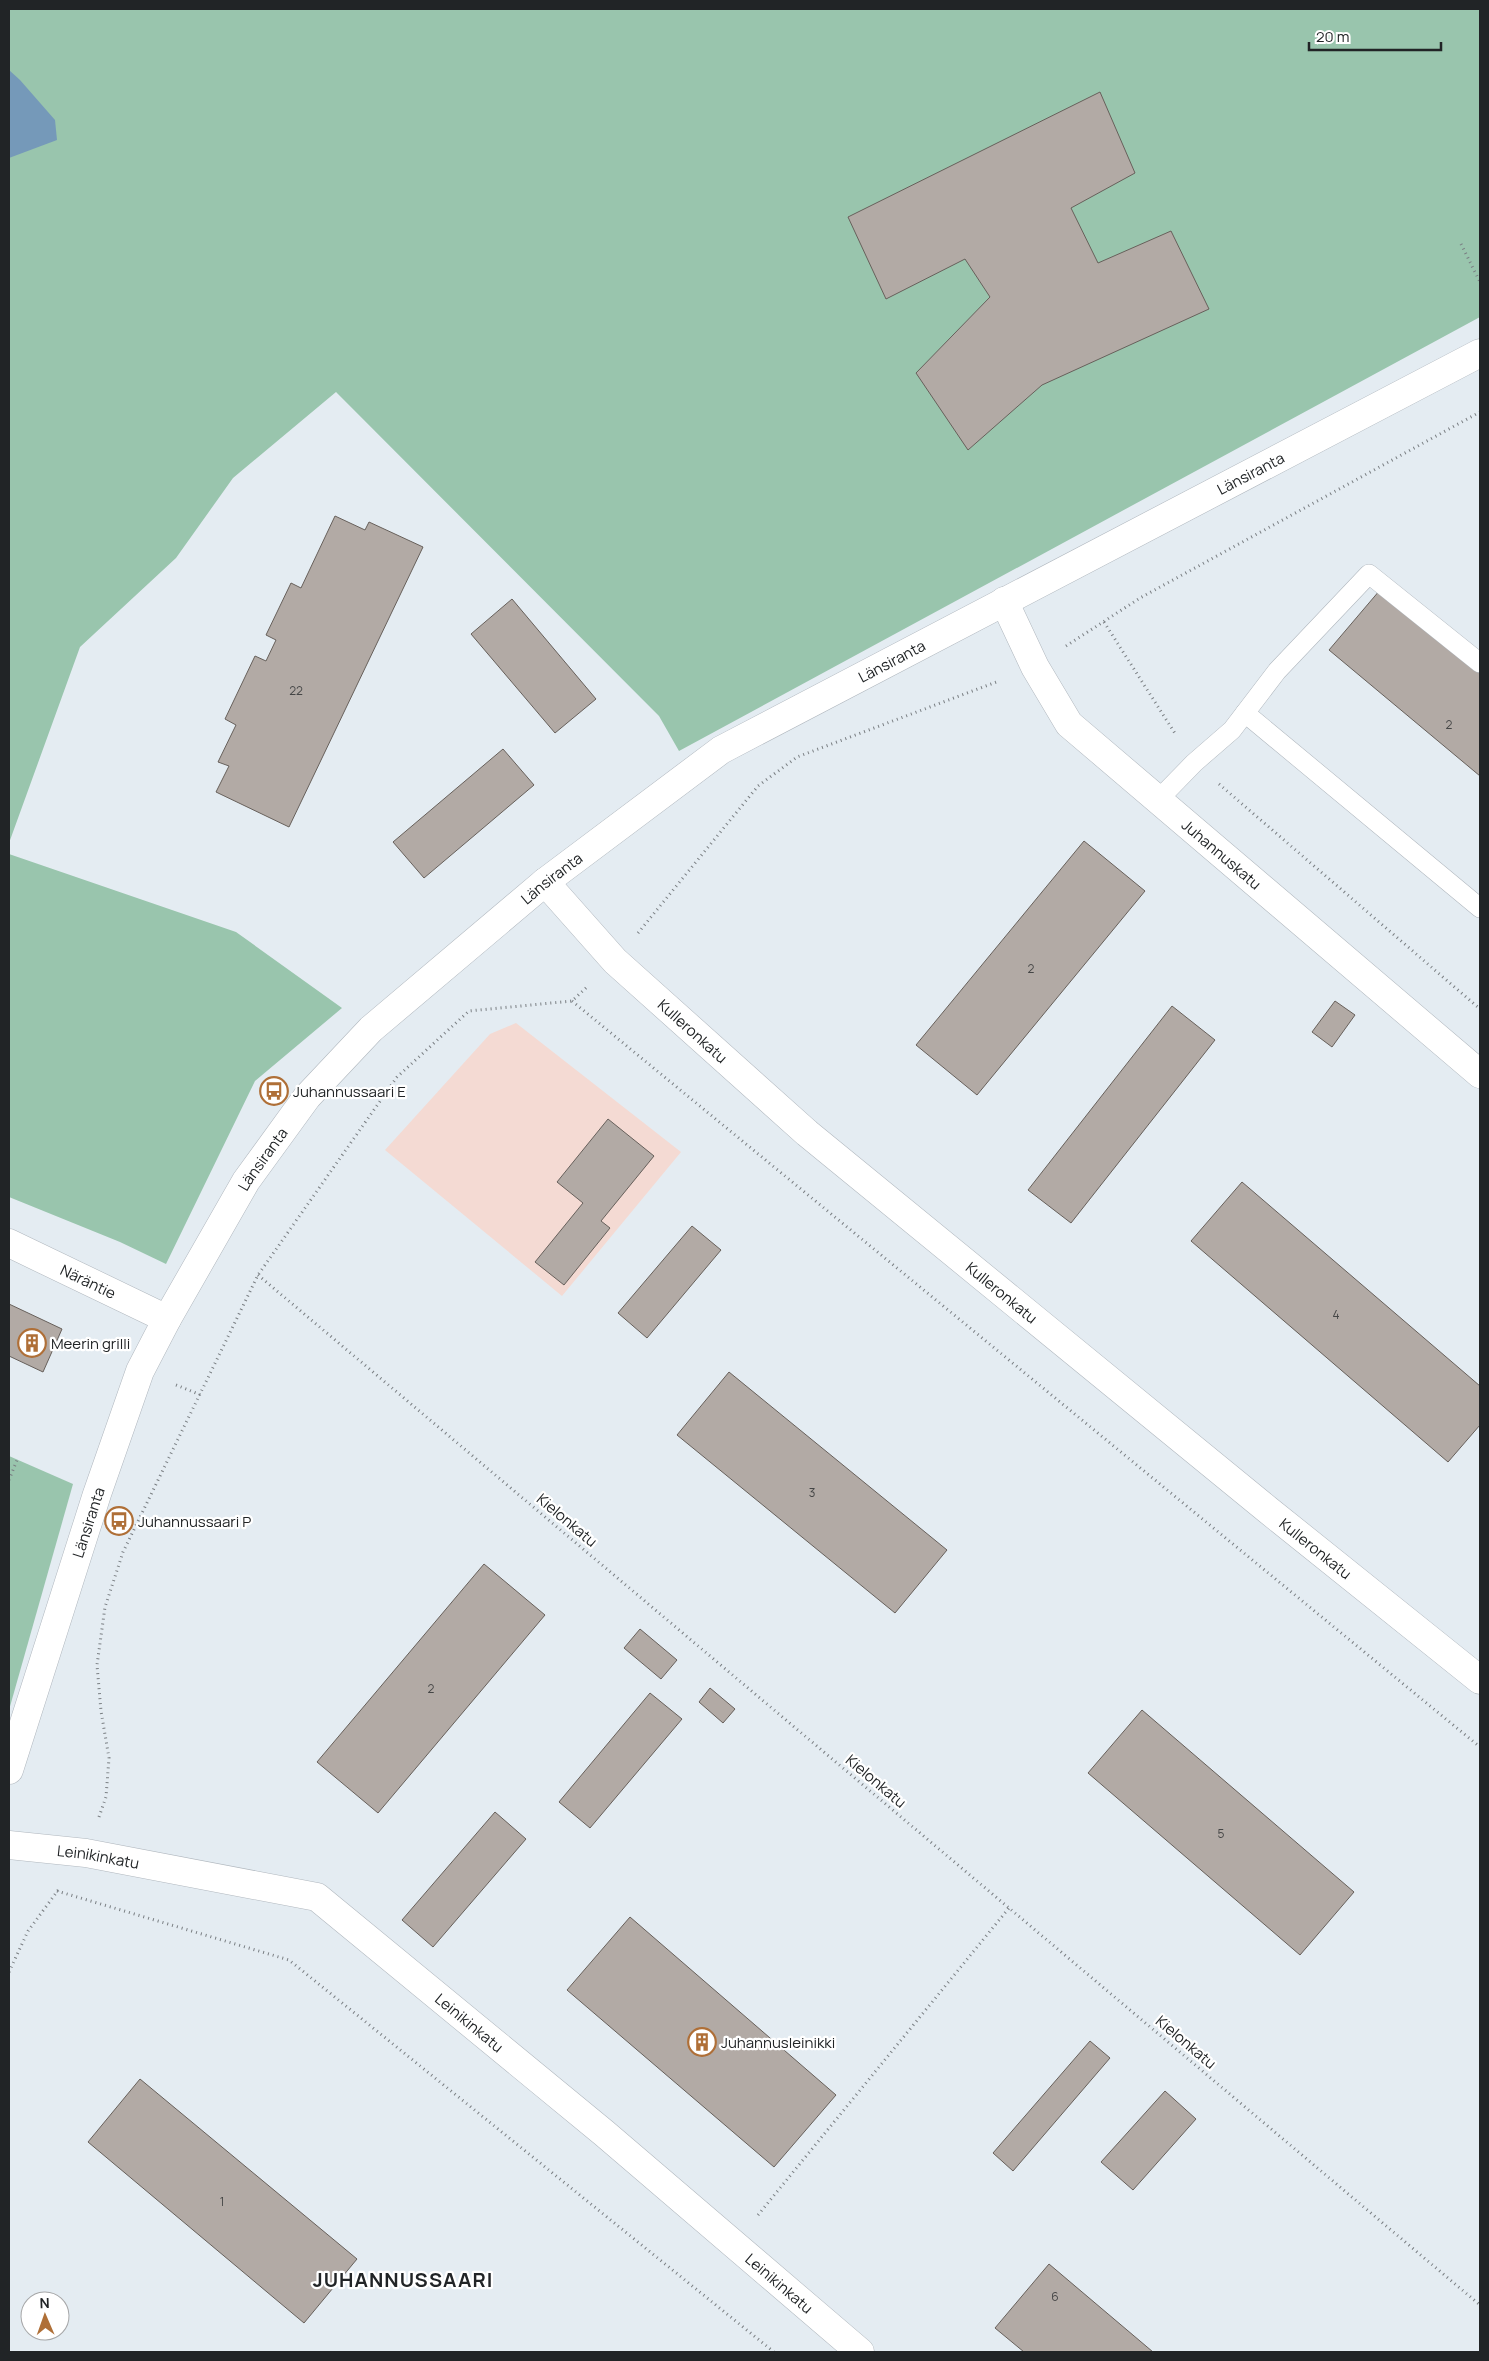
<svg xmlns="http://www.w3.org/2000/svg" width="1489" height="2361" font-family="Manrope,sans-serif">
  <style>
    .industrial { fill: #f4dad3 }
    .green { fill: #99c5ad }
    .water { fill: #7599b9 }
    .building { fill: #b2aaa5; stroke: #67605b }
    .lines { fill: none; stroke-linecap: round; stroke-linejoin: round }
    .lane-casing { stroke: #b0b7be; stroke-width: 20 }
    .street-casing { stroke: #b0b7be; stroke-width: 29 }
    .secondary-casing { stroke: #b0b7be; stroke-width: 29 }
    .path { stroke: #7a7f83; stroke-width: 3; stroke-dasharray: 1 4; stroke-linecap: butt }
    .lane { stroke: #fff; stroke-width: 19 }
    .street { stroke: #fff; stroke-width: 28 }
    .secondary { stroke: #fff; stroke-width: 28 }
    .labels { text-anchor: middle; dominant-baseline: central; stroke-width: 4.5; stroke-linejoin: round; paint-order: stroke }
    .number-label { font-size: 12px; fill: #454646 }
    .street-label { font-size: 15px; fill: #212426; stroke: #fff }
    .poi-label { font-size: 15px; fill: #212426; stroke: #fff; text-anchor: start }
    .district-label { font-size: 20px; font-weight: bold; letter-spacing: 1px; fill: #212426; stroke: #fff }
  </style>
  <rect width="100%" height="100%" fill="#e4ecf2"/>
  <path class="industrial" d="M 516,1023 L 681,1152 L 562,1296 L 385,1150 L 490,1034 Z"/>
  <g class="green">
    <path d="M 9,9 L 1480,9 L 1480,317 L 679,751 L 659,716 L 336,392 L 233,478 L 176,558 L 80,647 L 9,843 Z"/>
    <path d="M 9,854 L 236,932 L 342,1008 L 255,1081 L 166,1264 L 120,1242 L 9,1197 Z"/>
    <path d="M 9,1456 L 73,1484 L 9,1710 Z"/>
  </g>
  <path class="water" d="M 9,70 L 20,80 L 55,120 L 57,140 L 9,158 Z"/>
  <g class="building">
    <path d="M 1100,92 L 1135,173 L 1071,208 L 1098,263 L 1171,231 L 1209,309 L 1042,385 L 968,450 L 916,373 L 990,297 L 965,259 L 886,299 L 848,217 Z"/>
    <path d="M 335,516 L 365,530 L 369,522 L 423,547 L 289,827 L 216,792 L 229,766 L 218,762 L 236,725 L 225,719 L 255,656 L 266,661 L 276,640 L 266,635 L 291,583 L 301,588 Z"/>
    <path d="M 1380,590 L 1480,673 L 1480,776 L 1329,650 Z"/>
    <path d="M 512,599 L 596,699 L 555,733 L 471,634 Z"/>
    <path d="M 503,749 L 534,785 L 424,878 L 393,842 Z"/>
    <path d="M 1084,841 L 1145,891 L 977,1095 L 916,1045 Z"/>
    <path d="M 1335,1001 L 1355,1015 L 1332,1047 L 1312,1032 Z"/>
    <path d="M 1172,1006 L 1215,1040 L 1071,1223 L 1028,1190 Z"/>
    <path d="M 608,1119 L 654,1156 L 601,1221 L 610,1228 L 564,1285 L 535,1262 L 583,1203 L 557,1182 Z"/>
    <path d="M 1242,1182 L 1480,1386 L 1480,1425 L 1448,1462 L 1191,1241 Z"/>
    <path d="M 692,1226 L 721,1250 L 647,1338 L 618,1313 Z"/>
    <path d="M 9,1304 L 62,1329 L 43,1372 L 9,1356 Z"/>
    <path d="M 729,1372 L 947,1550 L 895,1613 L 677,1435 Z"/>
    <path d="M 484,1564 L 545,1615 L 378,1813 L 317,1762 Z"/>
    <path d="M 640,1629 L 677,1660 L 661,1679 L 624,1648 Z"/>
    <path d="M 710,1688 L 735,1709 L 723,1723 L 699,1702 Z"/>
    <path d="M 650,1693 L 682,1719 L 590,1828 L 559,1802 Z"/>
    <path d="M 1142,1710 L 1354,1892 L 1300,1955 L 1088,1773 Z"/>
    <path d="M 495,1812 L 526,1839 L 433,1947 L 402,1920 Z"/>
    <path d="M 630,1917 L 836,2095 L 774,2167 L 567,1990 Z"/>
    <path d="M 1090,2041 L 1110,2058 L 1013,2171 L 993,2153 Z"/>
    <path d="M 140,2079 L 357,2259 L 304,2323 L 88,2142 Z"/>
    <path d="M 1165,2091 L 1196,2119 L 1133,2190 L 1101,2162 Z"/>
    <path d="M 1049,2264 L 1153,2352 L 1024,2352 L 995,2328 Z"/>
  </g>
  <g class="lines">
    <defs>
      <g id="lane">
        <path d="M 1245,713 L 1480,908"/>
        <path d="M 1157,801 L 1194,763 L 1232,730 L 1277,671 L 1369,574 L 1480,663"/>
      </g>
      <g id="street">
        <path id="s1" d="M 1004,601 L 1035,667 L 1069,724 L 1480,1074"/>
        <path id="s2" d="M 545,882 L 615,961 L 807,1133 L 1268,1510 L 1480,1680"/>
        <path id="s3" d="M 9,1243 L 167,1319"/>
        <path id="s4" d="M 9,1845 L 86,1853 L 317,1897 L 604,2133 L 860,2352"/>
      </g>
      <g id="secondary">
        <path id="s5" d="M 9,1770 L 97,1494 L 140,1371 L 167,1319 L 246,1181 L 307,1097 L 371,1029 L 545,882 L 721,750 L 1480,353"/>
      </g>
    </defs>
    <use href="#lane" class="lane-casing"/>
    <use href="#street" class="street-casing"/>
    <use href="#secondary" class="secondary-casing"/>
    <g class="path">
      <path d="M 1461,244 L 1480,282"/>
      <path d="M 1104,622 L 1176,735"/>
      <path d="M 1066,646 L 1140,598 L 1480,412"/>
      <path d="M 1219,784 L 1480,1009"/>
      <path d="M 638,933 L 758,786 L 797,757 L 999,681"/>
      <path d="M 572,1001 L 1480,1747"/>
      <path d="M 258,1275 L 1480,2305"/>
      <path d="M 176,1385 L 201,1395"/>
      <path d="M 9,1480 L 17,1460"/>
      <path d="M 99,1817 L 106,1797 L 109,1758 L 101,1711 L 97,1665 L 105,1607 L 123,1552 L 258,1275 L 397,1077 L 469,1011 L 572,1001 L 588,986"/>
      <path d="M 57,1891 L 289,1960 L 774,2352"/>
      <path d="M 9,1972 L 28,1931 L 59,1889"/>
      <path d="M 758,2215 L 1009,1908"/>
    </g>
    <use href="#lane" class="lane"/>
    <use href="#street" class="street"/>
    <use href="#secondary" class="secondary"/>
  </g>
  <defs>
    <symbol id="bus-ring" viewBox="-11 -11 22 22"><circle r="9.5" fill="#fff" stroke="#af6f37" stroke-width="1.5"/><path d="M-5-6H5V4H4V6H2V4H-2V6H-4V4H-5ZM-3.5-4V0h7V-4ZM-3.5 1.2v1.5H-2V1.2ZM2 1.2v1.5H3.5V1.2Z" fill="#af6f37"/></symbol>
    <symbol id="building-ring" viewBox="-11 -11 22 22"><circle r="9.5" fill="#fff" stroke="#af6f37" stroke-width="1.5"/><path d="M-4-6H4V6H1V3H-1V6H-4ZM-2.5-4.3h1.7v1.8h-1.7ZM.8-4.3h1.7v1.8H.8ZM-2.5-1h1.7V.8h-1.7ZM.8-1h1.7V.8H.8Z" fill="#af6f37"/></symbol>
  </defs>
  <g fill-rule="evenodd">
    <use href="#bus-ring" x="258" y="1075" width="32" height="32"/>
    <use href="#building-ring" x="16" y="1327" width="32" height="32"/>
    <use href="#bus-ring" x="103" y="1505" width="32" height="32"/>
    <use href="#building-ring" x="686" y="2026" width="32" height="32"/>
  </g>
  <g class="labels">
    <g class="number-label">
      <text x="296" y="690">22</text>
      <text x="1449" y="724">2</text>
      <text x="1031" y="968">2</text>
      <text x="1336" y="1314">4</text>
      <text x="812" y="1492">3</text>
      <text x="431" y="1688">2</text>
      <text x="1221" y="1833">5</text>
      <text x="222" y="2201">1</text>
      <text x="1055" y="2296">6</text>
    </g>
    <g class="street-label">
      <text stroke="none"><textPath href="#s5" startOffset="1880">Länsiranta</textPath></text>
      <text stroke="none"><textPath href="#s5" startOffset="1475">Länsiranta</textPath></text>
      <text stroke="none"><textPath href="#s1" startOffset="340">Juhannuskatu</textPath></text>
      <text stroke="none"><textPath href="#s5" startOffset="1070">Länsiranta</textPath></text>
      <text stroke="none"><textPath href="#s2" startOffset="210">Kulleronkatu</textPath></text>
      <text stroke="none"><textPath href="#s5" startOffset="665">Länsiranta</textPath></text>
      <text stroke="none"><textPath href="#s3" startOffset="88">Näräntie</textPath></text>
      <text stroke="none"><textPath href="#s2" startOffset="615">Kulleronkatu</textPath></text>
      <text transform="translate(567 1520) rotate(40)">Kielonkatu</text>
      <text stroke="none"><textPath href="#s5" startOffset="260">Länsiranta</textPath></text>
      <text stroke="none"><textPath href="#s2" startOffset="1020">Kulleronkatu</textPath></text>
      <text transform="translate(876 1781) rotate(40)">Kielonkatu</text>
      <text stroke="none"><textPath href="#s4" startOffset="90">Leinikinkatu</textPath></text>
      <text stroke="none"><textPath href="#s4" startOffset="510">Leinikinkatu</textPath></text>
      <text transform="translate(1186 2042) rotate(40)">Kielonkatu</text>
      <text stroke="none"><textPath href="#s4" startOffset="915">Leinikinkatu</textPath></text>
    </g>
    <g class="poi-label">
      <text x="293" y="1091">Juhannussaari E</text>
      <text x="51" y="1343">Meerin grilli</text>
      <text x="138" y="1521">Juhannussaari P</text>
      <text x="721" y="2042">Juhannusleinikki</text>
    </g>
    <g class="district-label">
      <text x="403" y="2279">JUHANNUSSAARI</text>
    </g>
  </g>
  <rect width="1489" height="2361" fill="none" stroke="#212426" stroke-width="20"/>
  <g transform="translate(45 2316) rotate(358)"><circle r="24" fill="#ffffff" stroke="#a6a7a8"/>
  <path d="M0-4L9 19L0 12L-9 19Z" fill="#af6f37"/>
  <text y="-8" font-size="14" font-weight="bold" text-anchor="middle" fill="#212426">N</text>
  </g>
  <path d="M1309 42v8h132v-8" fill="none" stroke="#212426" stroke-width="2.5"/>
  <text x="1316" y="42" font-size="15" fill="#212426" stroke="#ffffff" stroke-width="4" paint-order="stroke">20 m</text>
</svg>
